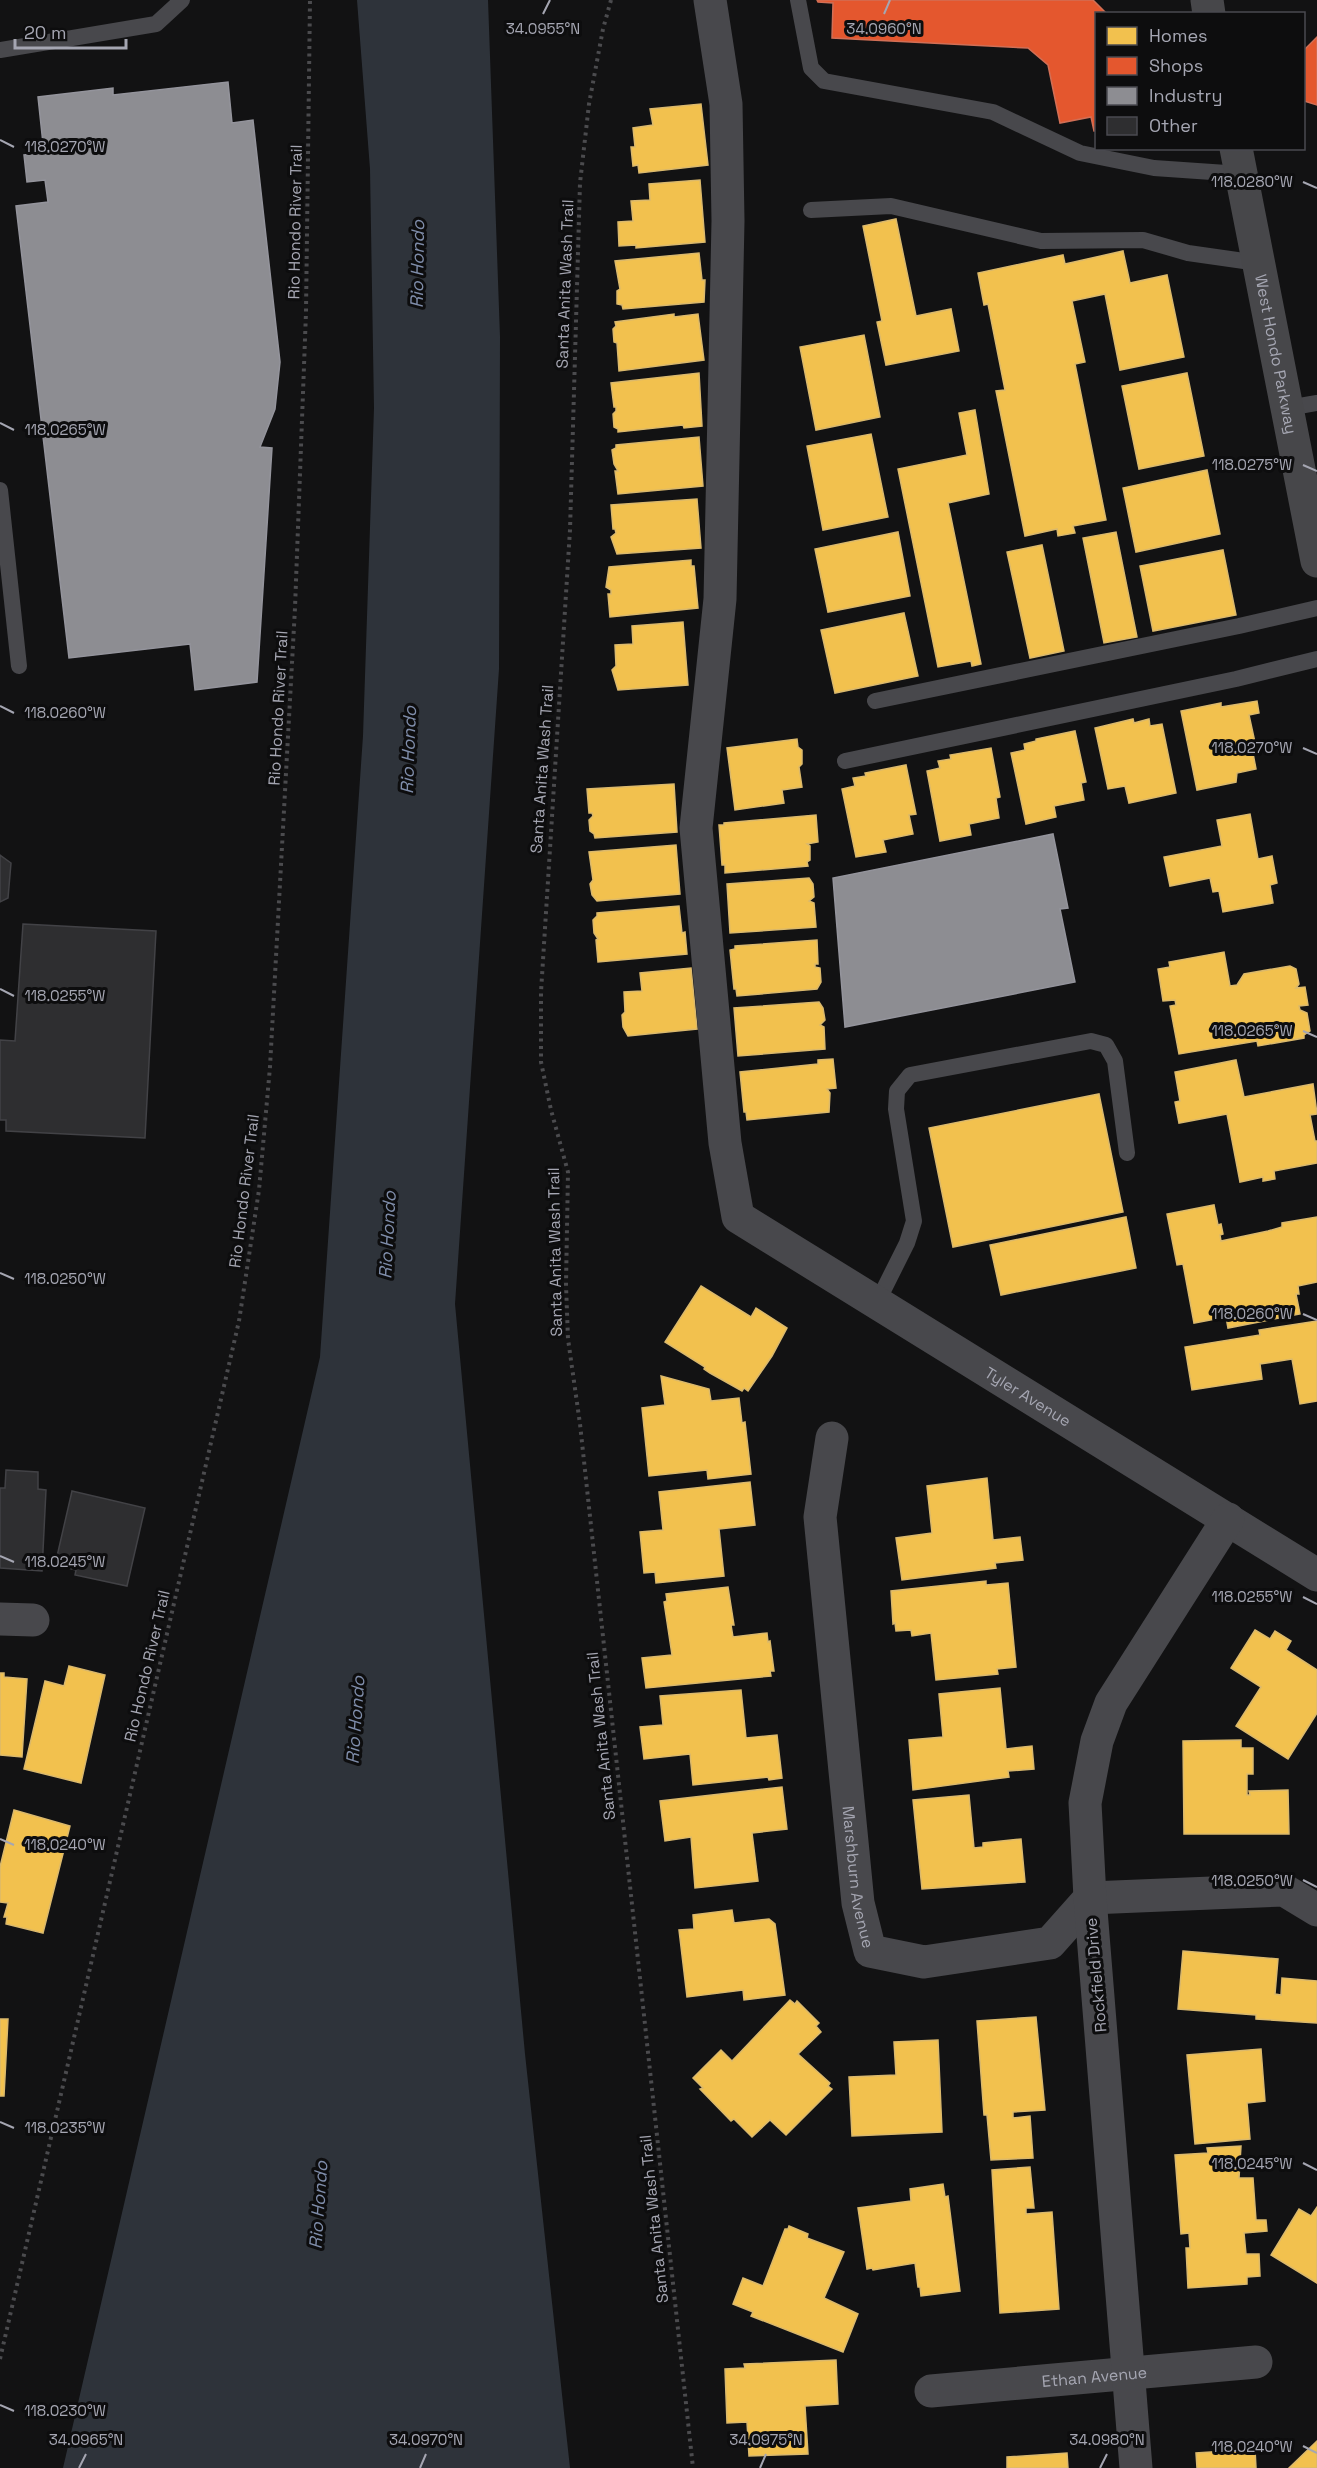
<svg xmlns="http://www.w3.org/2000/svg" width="1317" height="2468" font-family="'Space Grotesk',sans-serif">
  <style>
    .water { fill: #2e333a }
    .homes { fill: #f2c14e; stroke: #dbb96c; stroke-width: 1.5 }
    .shops { fill: #e4572e; stroke: #d16f56; stroke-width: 1.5 }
    .industry { fill: #8d8d92; stroke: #94949c; stroke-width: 1.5 }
    .building { fill: #2e2e30; stroke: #424246; stroke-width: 1.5 }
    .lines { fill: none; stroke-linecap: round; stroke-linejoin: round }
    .path { stroke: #4b4b4e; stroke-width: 4; stroke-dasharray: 3 4.5; stroke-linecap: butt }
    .lane { stroke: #48484c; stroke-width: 16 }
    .street { stroke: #48484c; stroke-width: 33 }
    .secondary { stroke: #47474a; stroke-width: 33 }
    .ticks { fill: none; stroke: #a5a6b2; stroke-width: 2 }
    .labels { text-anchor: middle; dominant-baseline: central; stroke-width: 6; stroke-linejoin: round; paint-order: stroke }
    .street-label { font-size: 16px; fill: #a5a6b2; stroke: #0d0d0e }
    .water-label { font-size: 18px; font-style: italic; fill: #7f8daa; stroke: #0d0d0e }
    .ticks-label { font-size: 15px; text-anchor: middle; fill: #a5a6b2; stroke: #0d0d0e; stroke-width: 6; stroke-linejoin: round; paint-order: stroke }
  </style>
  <rect width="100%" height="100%" fill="#121213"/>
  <path class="water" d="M 357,0 L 488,0 L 500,337 L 499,669 L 455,1304 L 525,2054 L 570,2468 L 63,2468 L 320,1357 L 363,736 L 374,408 L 370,169 Z"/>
  <g class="homes">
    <path d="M 701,104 L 708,165 L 639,173 L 638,165 L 633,166 L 631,147 L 635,147 L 633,128 L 653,125 L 650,109 Z"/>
    <path d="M 700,180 L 705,242 L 636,248 L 636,245 L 619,246 L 618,222 L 633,221 L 631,201 L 650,200 L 649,184 Z"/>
    <path d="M 896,219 L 916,316 L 951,309 L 959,351 L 886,365 L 877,322 L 882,321 L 863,226 Z"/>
    <path d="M 1123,251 L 1130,283 L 1167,275 L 1184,357 L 1120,370 L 1105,294 L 1072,301 L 1085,362 L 1075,364 L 1106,520 L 1073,526 L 1075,533 L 1058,536 L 1057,529 L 1025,536 L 996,391 L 1005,390 L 988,304 L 984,305 L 978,273 L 1063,255 L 1065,264 Z"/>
    <path d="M 699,253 L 702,280 L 705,280 L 704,302 L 623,309 L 622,305 L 617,304 L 617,291 L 620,289 L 615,261 Z"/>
    <path d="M 674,314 L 674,317 L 698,314 L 704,360 L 619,371 L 617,343 L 614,342 L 613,329 L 616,326 L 615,322 Z"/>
    <path d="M 864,335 L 880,417 L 816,430 L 800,347 Z"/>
    <path d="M 699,373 L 702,426 L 684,428 L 683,425 L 618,432 L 618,429 L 614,427 L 613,414 L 616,411 L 616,407 L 614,407 L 611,383 Z"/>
    <path d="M 1187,373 L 1204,456 L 1139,469 L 1122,386 Z"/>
    <path d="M 975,410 L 989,494 L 948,503 L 981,664 L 972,666 L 971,661 L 938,667 L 898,469 L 967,455 L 959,413 Z"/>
    <path d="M 871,434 L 888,517 L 823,530 L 807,446 Z"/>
    <path d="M 699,437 L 703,486 L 618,494 L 615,471 L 618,471 L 614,464 L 612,450 L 616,448 L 616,445 Z"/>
    <path d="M 1207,470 L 1220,534 L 1136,552 L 1123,488 Z"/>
    <path d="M 697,499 L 701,548 L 617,554 L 611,537 L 616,533 L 615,529 L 613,529 L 611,505 Z"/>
    <path d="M 898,532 L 910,596 L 828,612 L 815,549 Z"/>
    <path d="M 1116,532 L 1137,637 L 1104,643 L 1083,538 Z"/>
    <path d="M 1042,545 L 1064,651 L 1030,658 L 1007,552 Z"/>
    <path d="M 1223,550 L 1236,615 L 1153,631 L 1140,566 Z"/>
    <path d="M 691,560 L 691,566 L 694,566 L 698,608 L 610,617 L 608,594 L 611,594 L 611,590 L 606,587 L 609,567 Z"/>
    <path d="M 904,613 L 918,676 L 835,693 L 821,630 Z"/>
    <path d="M 683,622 L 688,685 L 618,690 L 612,670 L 616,666 L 615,645 L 633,644 L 632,626 Z"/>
    <path d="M 1257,701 L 1259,713 L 1249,715 L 1256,747 L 1252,748 L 1256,769 L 1237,773 L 1236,782 L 1197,790 L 1181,711 L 1221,703 L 1221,707 Z"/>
    <path d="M 1133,719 L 1134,723 L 1149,719 L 1150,726 L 1162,724 L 1176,793 L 1129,803 L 1125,786 L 1108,789 L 1095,728 Z"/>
    <path d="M 1075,731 L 1086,782 L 1081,783 L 1084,800 L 1054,806 L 1056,817 L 1026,824 L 1011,753 L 1025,750 L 1024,744 L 1036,741 L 1036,739 Z"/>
    <path d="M 797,739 L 798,747 L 802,750 L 802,764 L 799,767 L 802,787 L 782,790 L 784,803 L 735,810 L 727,748 Z"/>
    <path d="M 991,748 L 1000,797 L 996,798 L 999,818 L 969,824 L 971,835 L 940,841 L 927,771 L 940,768 L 938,761 L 951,759 L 950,755 Z"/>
    <path d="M 906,765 L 916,814 L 909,815 L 913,834 L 883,840 L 886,852 L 856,857 L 842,789 L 855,786 L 853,778 L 866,776 L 865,773 Z"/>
    <path d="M 674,784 L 677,832 L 595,838 L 594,834 L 590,831 L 589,820 L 593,816 L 592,813 L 589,813 L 587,789 Z"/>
    <path d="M 1250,814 L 1258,859 L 1272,856 L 1277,883 L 1270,885 L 1273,903 L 1223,912 L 1219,891 L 1213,892 L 1210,878 L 1170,886 L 1164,857 L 1222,846 L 1217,820 Z"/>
    <path d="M 816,815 L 818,842 L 807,844 L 810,846 L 810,860 L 807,862 L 808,866 L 725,873 L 725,865 L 722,865 L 719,825 L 724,825 L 724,823 Z"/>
    <path d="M 676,845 L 680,894 L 597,901 L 592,895 L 590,884 L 593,880 L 589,852 Z"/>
    <path d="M 809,878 L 813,884 L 814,897 L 809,901 L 814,903 L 816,927 L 730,933 L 727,884 Z"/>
    <path d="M 679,906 L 682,933 L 685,932 L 687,954 L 598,962 L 596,940 L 598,939 L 594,933 L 593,920 L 597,916 L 597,913 Z"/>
    <path d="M 817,940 L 818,964 L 815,964 L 815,967 L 820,968 L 821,982 L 817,989 L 737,996 L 736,989 L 734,989 L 730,950 L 735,949 L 735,946 Z"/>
    <path d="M 1224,952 L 1230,986 L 1237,985 L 1244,974 L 1290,966 L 1296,969 L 1299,984 L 1296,988 L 1305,987 L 1308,1005 L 1299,1006 L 1300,1010 L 1307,1013 L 1310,1031 L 1304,1035 L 1304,1038 L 1258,1046 L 1257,1041 L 1179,1054 L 1170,1006 L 1176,1005 L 1175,1000 L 1163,1001 L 1158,969 L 1170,967 L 1169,962 Z"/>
    <path d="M 691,968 L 697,1029 L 628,1036 L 623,1027 L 622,1015 L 625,1012 L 624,992 L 642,991 L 640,973 Z"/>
    <path d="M 819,1002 L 823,1008 L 825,1020 L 820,1025 L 824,1027 L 825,1049 L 738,1056 L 734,1008 Z"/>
    <path d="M 833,1059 L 836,1088 L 827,1089 L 830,1093 L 829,1112 L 747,1120 L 746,1112 L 744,1112 L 740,1072 L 818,1064 L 818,1060 Z"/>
    <path d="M 1236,1060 L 1244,1097 L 1313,1084 L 1317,1114 L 1310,1115 L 1315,1141 L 1317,1141 L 1317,1163 L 1274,1171 L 1275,1179 L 1263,1181 L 1263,1177 L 1240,1182 L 1227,1114 L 1179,1123 L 1175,1102 L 1180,1101 L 1175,1072 Z"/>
    <path d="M 1099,1094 L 1123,1212 L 953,1247 L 929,1128 Z"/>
    <path d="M 1214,1205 L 1218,1225 L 1221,1224 L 1223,1234 L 1220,1235 L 1221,1241 L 1268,1231 L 1282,1227 L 1282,1223 L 1317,1217 L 1317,1282 L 1298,1286 L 1299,1294 L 1296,1294 L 1300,1314 L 1228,1328 L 1226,1317 L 1194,1323 L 1183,1264 L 1177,1265 L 1167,1214 Z"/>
    <path d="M 1126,1217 L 1136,1268 L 1001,1295 L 990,1245 Z"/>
    <path d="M 701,1286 L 751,1317 L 756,1308 L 787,1328 L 772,1356 L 748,1391 L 744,1388 L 742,1391 L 710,1373 L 704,1369 L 705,1367 L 665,1342 Z"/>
    <path d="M 1317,1321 L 1317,1401 L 1300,1404 L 1292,1359 L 1260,1364 L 1262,1379 L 1192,1390 L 1185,1347 L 1260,1335 L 1259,1330 Z"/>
    <path d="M 661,1376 L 709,1389 L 711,1401 L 739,1398 L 742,1423 L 745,1422 L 751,1474 L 708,1479 L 707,1470 L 649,1476 L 642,1408 L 665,1405 Z"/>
    <path d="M 987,1478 L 993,1540 L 1020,1537 L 1023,1560 L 995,1563 L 996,1568 L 902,1580 L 896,1538 L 932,1533 L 927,1486 Z"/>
    <path d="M 750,1482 L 755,1525 L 719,1529 L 724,1576 L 656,1583 L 655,1572 L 644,1573 L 640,1532 L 663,1530 L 659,1492 Z"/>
    <path d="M 986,1581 L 986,1585 L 1008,1583 L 1016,1667 L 997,1669 L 998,1674 L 936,1680 L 931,1633 L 912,1636 L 911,1630 L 896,1631 L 895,1623 L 893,1624 L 891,1591 Z"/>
    <path d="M 728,1587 L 734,1625 L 731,1625 L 733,1637 L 767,1633 L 768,1642 L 770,1641 L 774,1671 L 770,1671 L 771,1676 L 646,1688 L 642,1658 L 672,1655 L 664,1602 L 667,1601 L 666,1594 Z"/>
    <path d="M 1255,1630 L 1270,1639 L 1275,1631 L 1291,1641 L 1286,1650 L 1317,1670 L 1317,1713 L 1288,1759 L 1236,1726 L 1261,1687 L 1231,1668 Z"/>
    <path d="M 69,1666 L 105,1675 L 81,1783 L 24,1769 L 45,1681 L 64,1686 Z"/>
    <path d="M 0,1673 L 4,1673 L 4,1677 L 27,1679 L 22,1757 L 0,1755 Z"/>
    <path d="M 1000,1688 L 1006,1749 L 1032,1746 L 1034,1769 L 1008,1771 L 1009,1777 L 913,1790 L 909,1740 L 943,1737 L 939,1694 Z"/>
    <path d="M 741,1690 L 746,1738 L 777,1735 L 782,1778 L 769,1780 L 768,1777 L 693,1785 L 690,1754 L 644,1759 L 640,1727 L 663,1725 L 660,1696 Z"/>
    <path d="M 1241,1740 L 1241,1748 L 1253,1748 L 1253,1774 L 1247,1774 L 1247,1795 L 1250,1795 L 1249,1791 L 1288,1790 L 1289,1834 L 1184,1834 L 1183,1741 Z"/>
    <path d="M 782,1787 L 787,1829 L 752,1833 L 758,1881 L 695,1888 L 691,1837 L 665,1841 L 660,1801 Z"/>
    <path d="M 969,1795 L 974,1848 L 983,1847 L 983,1843 L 1021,1839 L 1025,1882 L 922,1889 L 913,1800 Z"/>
    <path d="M 14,1810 L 70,1826 L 43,1933 L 6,1924 L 7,1917 L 4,1917 L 8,1903 L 0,1902 L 0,1867 Z"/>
    <path d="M 732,1910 L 734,1923 L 769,1919 L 775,1924 L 785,1995 L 744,2000 L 743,1990 L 687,1997 L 679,1930 L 694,1929 L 693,1915 Z"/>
    <path d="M 1183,1951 L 1278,1959 L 1275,1994 L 1281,1995 L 1282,1978 L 1317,1981 L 1317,2023 L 1256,2019 L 1256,2015 L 1178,2009 Z"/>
    <path d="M 790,2000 L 795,2004 L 797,2001 L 819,2023 L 816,2026 L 821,2032 L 798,2054 L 830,2083 L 828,2086 L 832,2089 L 786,2135 L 770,2120 L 752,2137 L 734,2119 L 731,2121 L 700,2089 L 703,2088 L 693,2078 L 721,2050 L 732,2061 Z"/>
    <path d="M 1036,2017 L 1045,2110 L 1013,2112 L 1013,2118 L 1030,2116 L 1033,2158 L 991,2160 L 987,2115 L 984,2115 L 977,2021 Z"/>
    <path d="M 0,2019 L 8,2019 L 4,2096 L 0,2096 Z"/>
    <path d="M 938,2040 L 942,2132 L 852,2136 L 849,2077 L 896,2075 L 894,2042 Z"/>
    <path d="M 1261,2049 L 1265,2101 L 1247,2103 L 1250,2139 L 1195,2144 L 1187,2055 Z"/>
    <path d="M 1241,2146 L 1239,2178 L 1253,2178 L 1256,2220 L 1266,2220 L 1267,2231 L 1244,2233 L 1246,2254 L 1259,2254 L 1260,2276 L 1247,2277 L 1247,2284 L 1188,2288 L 1186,2248 L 1190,2248 L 1189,2233 L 1181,2234 L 1175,2155 L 1208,2153 L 1207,2148 Z"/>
    <path d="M 1030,2167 L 1034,2208 L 1026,2208 L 1026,2214 L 1052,2212 L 1059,2309 L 1000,2313 L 992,2170 Z"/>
    <path d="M 943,2184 L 945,2197 L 948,2196 L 960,2291 L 921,2296 L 920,2287 L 918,2287 L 915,2263 L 873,2270 L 872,2268 L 867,2269 L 858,2208 L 911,2201 L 910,2189 Z"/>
    <path d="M 1317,2207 L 1317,2283 L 1271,2255 L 1299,2209 L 1311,2216 Z"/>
    <path d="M 789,2226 L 808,2234 L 807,2238 L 844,2252 L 824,2298 L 858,2314 L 843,2352 L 751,2316 L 753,2312 L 733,2304 L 743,2278 L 763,2286 L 785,2229 L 788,2229 Z"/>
    <path d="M 836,2360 L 838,2404 L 805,2406 L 808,2454 L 749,2456 L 747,2422 L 727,2423 L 725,2369 L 745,2368 L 744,2364 Z"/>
    <path d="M 1317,2441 L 1317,2468 L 1289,2468 Z"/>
    <path d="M 1255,2449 L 1256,2468 L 1197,2468 L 1196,2453 Z"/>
    <path d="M 1067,2453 L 1068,2468 L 1007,2468 L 1007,2457 Z"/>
  </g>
  <g class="shops">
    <path d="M 817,0 L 1093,0 L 1107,14 L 1096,14 L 1096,131 L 1094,131 L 1091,117 L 1060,123 L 1048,65 L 1028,48 L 832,38 L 833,3 L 818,2 Z"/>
    <path d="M 1317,37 L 1317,105 L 1304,101 L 1304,50 Z"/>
  </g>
  <g class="industry">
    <path d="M 228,82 L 232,123 L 253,120 L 280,362 L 275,409 L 260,447 L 272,448 L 257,682 L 195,690 L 190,644 L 69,658 L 16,206 L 48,202 L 45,180 L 27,182 L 24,155 L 44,153 L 38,97 L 113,88 L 113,95 Z"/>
    <path d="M 1053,834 L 1068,908 L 1060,909 L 1075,982 L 845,1027 L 833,878 Z"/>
  </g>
  <g class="building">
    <path d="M 0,855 L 11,863 L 8,898 L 0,902 Z"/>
    <path d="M 23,924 L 156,931 L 145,1138 L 6,1131 L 6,1120 L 0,1120 L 0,1040 L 15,1041 Z"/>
    <path d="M 6,1470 L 38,1472 L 38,1489 L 46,1490 L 42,1571 L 0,1568 L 0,1488 L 5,1488 Z"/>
    <path d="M 72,1491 L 145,1508 L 127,1586 L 75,1575 L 76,1570 L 55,1565 Z"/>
  </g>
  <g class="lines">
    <g class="path">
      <path d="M 611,0 L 603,29 L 589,104 L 580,183 L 570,530 L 541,992 L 541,1062 L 551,1110 L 568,1172 L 566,1285 L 568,1339 L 580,1424 L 693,2468"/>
      <path d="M 0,2359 L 239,1321 L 259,1190 L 270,1067 L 295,608 L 306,312 L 310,0"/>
    </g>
    <g class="lane">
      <path d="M 798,0 L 811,68 L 824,81 L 993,112 L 1080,153 L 1154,168 L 1241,174"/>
      <path d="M 0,50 L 156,24 L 182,0"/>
      <path d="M 811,210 L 891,206 L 1041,241 L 1143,240 L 1188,253 L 1258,263"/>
      <path d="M 1288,408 L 1317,403"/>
      <path d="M 0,490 L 19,666"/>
      <path d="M 875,701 L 1239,626 L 1317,608"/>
      <path d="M 845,761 L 1236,679 L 1317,659"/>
      <path d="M 877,1303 L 907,1243 L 914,1221 L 896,1109 L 897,1091 L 910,1075 L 1091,1041 L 1106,1045 L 1115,1061 L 1127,1153"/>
    </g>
    <g class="street">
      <path id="s1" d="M 710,0 L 726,104 L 728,221 L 720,599 L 696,828 L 725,1143 L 738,1217 L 1317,1575"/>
      <path id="s2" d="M 832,1438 L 820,1517 L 858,1903 L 870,1951 L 924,1962 L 1050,1943 L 1090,1898 L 1284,1890 L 1317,1910"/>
      <path d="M 0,1619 L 33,1620"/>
      <path id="s3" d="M 931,2391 L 1256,2362"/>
      <path d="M 1136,2468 L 1090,1898 L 1085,1803 L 1097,1741 L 1111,1703 L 1228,1519"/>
    </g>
    <g class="secondary">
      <path d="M 1207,0 L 1209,14"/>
      <path id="s4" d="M 1236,148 L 1317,561"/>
    </g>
  </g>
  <path class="ticks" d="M 543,14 L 550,0M 884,14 L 890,0M 0,140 L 14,147M 1303,182 L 1317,188M 0,423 L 14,430M 1303,465 L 1317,471M 0,706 L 14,713M 1303,748 L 1317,754M 0,989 L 14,996M 1303,1031 L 1317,1037M 0,1273 L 14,1279M 1303,1314 L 1317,1320M 0,1556 L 14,1562M 1303,1597 L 1317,1604M 0,1839 L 14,1845M 1303,1880 L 1317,1887M 0,2122 L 14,2128M 1303,2163 L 1317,2170M 0,2405 L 14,2411M 1303,2446 L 1317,2453M 79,2468 L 86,2454M 420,2468 L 426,2454M 760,2468 L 766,2454M 1100,2468 L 1107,2454"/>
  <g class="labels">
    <g class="street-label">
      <text transform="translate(295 222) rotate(-89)">Rio Hondo River Trail</text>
      <text transform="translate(565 284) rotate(-88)">Santa Anita Wash Trail</text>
      <text stroke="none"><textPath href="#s4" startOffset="210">West Hondo Parkway</textPath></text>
      <text transform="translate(278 708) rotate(-87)">Rio Hondo River Trail</text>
      <text transform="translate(542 769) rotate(-86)">Santa Anita Wash Trail</text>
      <text transform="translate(244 1191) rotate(-83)">Rio Hondo River Trail</text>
      <text transform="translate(555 1252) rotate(-91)">Santa Anita Wash Trail</text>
      <text stroke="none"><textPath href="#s1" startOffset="1563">Tyler Avenue</textPath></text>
      <text transform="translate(147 1666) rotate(-77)">Rio Hondo River Trail</text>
      <text transform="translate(601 1736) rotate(-96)">Santa Anita Wash Trail</text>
      <text stroke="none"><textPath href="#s2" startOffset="442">Marshburn Avenue</textPath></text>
      <text transform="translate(1096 1975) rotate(-95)">Rockfield Drive</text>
      <text transform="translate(654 2219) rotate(-96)">Santa Anita Wash Trail</text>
      <text stroke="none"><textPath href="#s3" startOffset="164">Ethan Avenue</textPath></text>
    </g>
    <g class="water-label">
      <text transform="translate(417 264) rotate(-89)">Rio Hondo</text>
      <text transform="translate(408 750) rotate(-88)">Rio Hondo</text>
      <text transform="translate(387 1235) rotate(-87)">Rio Hondo</text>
      <text transform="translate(355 1720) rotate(-86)">Rio Hondo</text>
      <text transform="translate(318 2205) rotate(-86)">Rio Hondo</text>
    </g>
  </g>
  <g class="ticks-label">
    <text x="543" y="34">34.0955°N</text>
    <text x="884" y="34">34.0960°N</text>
    <text x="65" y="152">118.0270°W</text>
    <text x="1252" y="187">118.0280°W</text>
    <text x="65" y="435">118.0265°W</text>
    <text x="1252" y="470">118.0275°W</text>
    <text x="65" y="718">118.0260°W</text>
    <text x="1252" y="753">118.0270°W</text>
    <text x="65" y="1001">118.0255°W</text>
    <text x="1252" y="1036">118.0265°W</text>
    <text x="65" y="1284">118.0250°W</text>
    <text x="1252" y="1319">118.0260°W</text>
    <text x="65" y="1567">118.0245°W</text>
    <text x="1252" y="1602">118.0255°W</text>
    <text x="65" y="1850">118.0240°W</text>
    <text x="1252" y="1886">118.0250°W</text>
    <text x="65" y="2133">118.0235°W</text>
    <text x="1252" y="2169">118.0245°W</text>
    <text x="65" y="2416">118.0230°W</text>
    <text x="86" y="2445">34.0965°N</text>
    <text x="426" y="2445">34.0970°N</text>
    <text x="766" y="2445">34.0975°N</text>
    <text x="1107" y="2445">34.0980°N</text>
    <text x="1252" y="2452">118.0240°W</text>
  </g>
  <rect x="1095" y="12" width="210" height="138" fill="#0d0d0e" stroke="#4a4a50" stroke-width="1.5"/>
  <rect x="1107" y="27" width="30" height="18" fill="#f2c14e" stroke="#4a4a50" stroke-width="1.5"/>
  <text x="1149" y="42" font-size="18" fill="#a5a6b2">Homes</text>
  <rect x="1107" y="57" width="30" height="18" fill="#e4572e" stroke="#4a4a50" stroke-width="1.5"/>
  <text x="1149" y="72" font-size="18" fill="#a5a6b2">Shops</text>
  <rect x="1107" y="87" width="30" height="18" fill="#8d8d92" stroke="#4a4a50" stroke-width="1.5"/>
  <text x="1149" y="102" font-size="18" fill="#a5a6b2">Industry</text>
  <rect x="1107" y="117" width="30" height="18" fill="#2e2e30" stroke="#4a4a50" stroke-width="1.5"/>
  <text x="1149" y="132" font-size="18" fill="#a5a6b2">Other</text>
  <path d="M15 39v9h111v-9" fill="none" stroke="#a5a6b2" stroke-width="3"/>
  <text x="24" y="39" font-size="18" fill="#a5a6b2" stroke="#0d0d0e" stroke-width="4.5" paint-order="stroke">20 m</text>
</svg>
